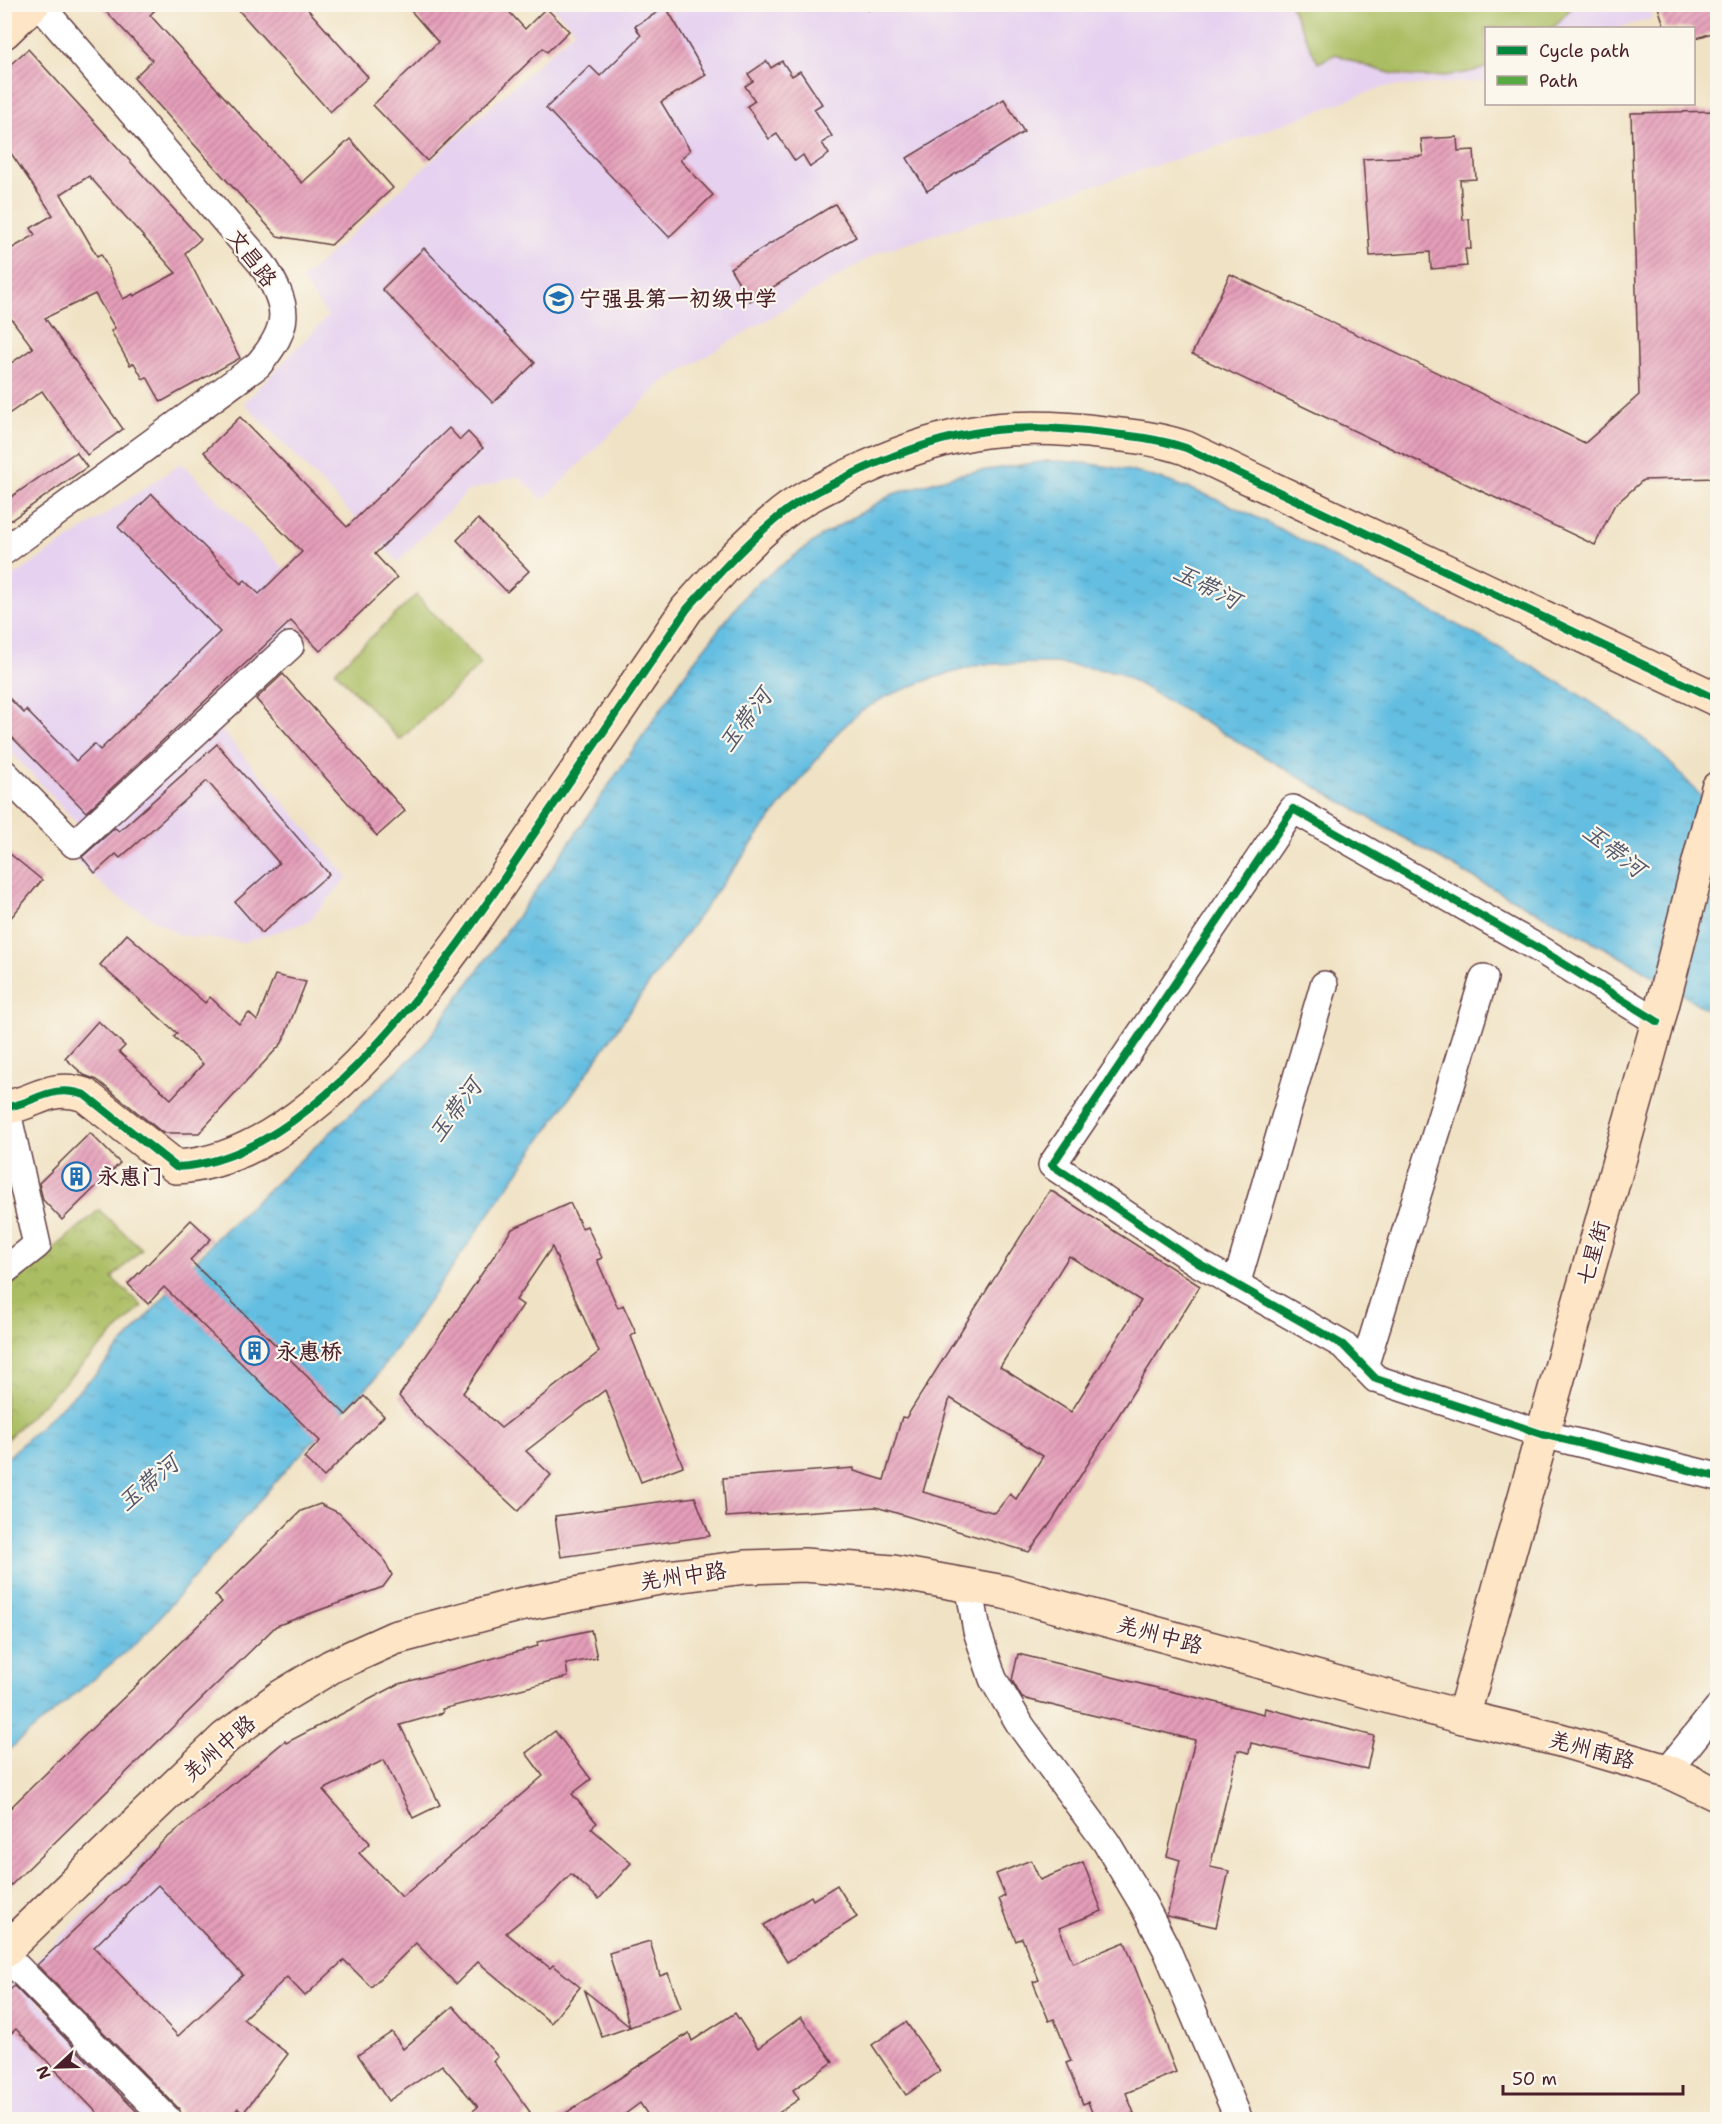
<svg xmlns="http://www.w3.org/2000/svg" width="1722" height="2124" font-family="'Shantell Sans','LXGW WenKai TC',sans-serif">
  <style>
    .built { fill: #e6d2f0 }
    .grass { fill: #aabd62; stroke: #7a6e46; stroke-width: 1.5 }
    .park { fill: url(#park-crowns); stroke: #7a6e46; stroke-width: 1.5 }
    .water { fill: url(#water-ripples); stroke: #566e86; stroke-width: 1.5 }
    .building { fill: url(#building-hatch); fill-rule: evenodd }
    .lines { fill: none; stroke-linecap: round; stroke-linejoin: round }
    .street-casing { stroke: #633c42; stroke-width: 30 }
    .secondary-casing { stroke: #633c42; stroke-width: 36 }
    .street { stroke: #fff; stroke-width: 27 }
    .secondary { stroke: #fde5c5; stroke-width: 33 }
    .quiet { stroke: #57aa44; stroke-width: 6; stroke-dasharray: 12 6; stroke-linecap: butt }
    .cycleway-casing { stroke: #fbf7ec; stroke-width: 11 }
    .cycleway { stroke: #00873e; stroke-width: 8 }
    .labels { text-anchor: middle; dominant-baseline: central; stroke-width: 4.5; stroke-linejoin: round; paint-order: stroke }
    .street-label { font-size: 22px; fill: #4a1f2b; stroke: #fbf7ec }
    .poi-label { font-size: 22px; font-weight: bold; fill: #4a1f2b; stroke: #fbf7ec; text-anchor: start }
    .water-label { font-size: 24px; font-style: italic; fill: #53576b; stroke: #fbf7ec }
  </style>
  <defs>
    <pattern id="park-crowns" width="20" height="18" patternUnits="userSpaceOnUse" patternTransform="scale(1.5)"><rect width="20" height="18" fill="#aabd62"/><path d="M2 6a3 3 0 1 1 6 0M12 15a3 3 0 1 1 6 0" fill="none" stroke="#8c9951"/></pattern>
    <pattern id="water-ripples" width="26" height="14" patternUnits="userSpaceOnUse" patternTransform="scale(1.5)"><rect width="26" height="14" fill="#63bee1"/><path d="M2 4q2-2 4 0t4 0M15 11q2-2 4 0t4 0" fill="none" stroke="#549ab7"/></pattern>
    <pattern id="building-hatch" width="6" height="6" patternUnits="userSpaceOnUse" patternTransform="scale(1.5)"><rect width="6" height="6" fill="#e59eb9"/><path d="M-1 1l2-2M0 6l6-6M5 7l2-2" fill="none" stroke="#bc8097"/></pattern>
  </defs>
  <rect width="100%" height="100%" fill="#fbf7ec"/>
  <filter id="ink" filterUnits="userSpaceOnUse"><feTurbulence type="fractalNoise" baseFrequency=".0167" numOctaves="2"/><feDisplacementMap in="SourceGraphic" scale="12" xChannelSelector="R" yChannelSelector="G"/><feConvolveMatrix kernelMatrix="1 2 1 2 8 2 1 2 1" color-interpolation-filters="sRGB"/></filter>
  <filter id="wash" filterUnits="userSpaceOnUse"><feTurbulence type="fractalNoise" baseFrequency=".008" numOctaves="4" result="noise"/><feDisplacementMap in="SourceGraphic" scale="24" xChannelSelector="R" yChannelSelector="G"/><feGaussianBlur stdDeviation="1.35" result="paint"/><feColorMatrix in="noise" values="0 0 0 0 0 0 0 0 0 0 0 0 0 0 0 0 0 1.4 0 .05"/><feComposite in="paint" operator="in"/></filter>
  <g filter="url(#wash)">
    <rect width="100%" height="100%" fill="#f0e2c4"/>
    <g class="built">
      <path d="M 1648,4 L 1653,18 L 1618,28 L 1486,28 L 1486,81 L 1383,87 L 1245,138 L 879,252 L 663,382 L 543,500 L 518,476 L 468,491 L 398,562 L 244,403 L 328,316 L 301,280 L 575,30 L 551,5 Z"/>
      <path d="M 182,463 L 317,603 L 97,817 L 79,825 L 5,746 L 5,582 Z"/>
      <path d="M 218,726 L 348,877 L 308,922 L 243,942 L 179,935 L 113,894 L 70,856 Z"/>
      <path d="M 157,1845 L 287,1982 L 221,2045 L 233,2058 L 178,2110 L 36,1960 Z"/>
      <path d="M 16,1979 L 160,2120 L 5,2120 L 5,1990 Z"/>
    </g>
    <g class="grass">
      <path d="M 1290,5 L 1574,5 L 1553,28 L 1486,28 L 1486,68 C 1426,84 1393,79 1336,54 L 1318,63 Z"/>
      <path d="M 416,595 L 481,664 L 400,740 L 335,671 Z"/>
    </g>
    <path class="park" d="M 99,1210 L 142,1249 L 112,1278 L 142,1306 L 5,1441 L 5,1291 Z"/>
    <path class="water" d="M 1047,461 C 1177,461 1292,536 1403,596 C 1482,638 1565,681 1637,734 C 1667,756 1692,787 1717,814 L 1717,1016 L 1627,960 L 1468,875 L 1118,672 L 1055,663 L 983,664 L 930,679 L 885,697 L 861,711 L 839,731 L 764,827 L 636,1002 L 374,1380 L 289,1466 L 143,1637 L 5,1753 L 5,1460 L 97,1373 L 218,1236 L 421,1049 L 550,871 L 694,661 L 752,587 L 823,535 L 893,494 L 960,474 Z"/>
    <g id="blocks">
      <g class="building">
        <path d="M 99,4 L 161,4 L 150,15 L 302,183 L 350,139 L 393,188 L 331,245 L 277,236 L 134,78 L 152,60 Z"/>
        <path d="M 233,4 L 303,4 L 368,77 L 330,112 Z"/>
        <path d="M 405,4 L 502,4 L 525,29 L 546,8 L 569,31 L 547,52 L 543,48 L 427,161 L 373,105 L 438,42 Z"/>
        <path d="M 1657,4 L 1715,4 L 1718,31 L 1694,39 L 1694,28 L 1665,28 Z"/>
        <path d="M 666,7 L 706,75 L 661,102 L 690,150 L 680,160 L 713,195 L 669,237 L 546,108 L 590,66 L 600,76 L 641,36 L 635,26 Z"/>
        <path d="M 28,49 L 201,239 L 185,253 L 240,358 L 161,402 L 147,377 L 143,379 L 134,363 L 130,365 L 111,331 L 115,328 L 95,294 L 45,318 L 123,429 L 87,455 L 42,391 L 4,417 L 4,368 L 33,348 L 4,309 L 4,253 L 35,235 L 31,228 L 53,215 L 4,143 L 4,70 ZM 89,176 L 176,273 L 134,296 L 133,294 L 123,299 L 101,254 L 97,256 L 61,194 Z"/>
        <path d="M 767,61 L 771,68 L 782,61 L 792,76 L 800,71 L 822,104 L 814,109 L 832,136 L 822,143 L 829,154 L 810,167 L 803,155 L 795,161 L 777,134 L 769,139 L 747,106 L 755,101 L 745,86 L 753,81 L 748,74 Z"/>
        <path d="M 1004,99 L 1024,132 L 927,191 L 907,158 Z"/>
        <path d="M 1718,111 L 1718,478 L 1643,480 L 1614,506 L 1595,545 L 1192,354 L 1230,274 L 1585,443 L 1639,395 L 1631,113 Z"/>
        <path d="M 1457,137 L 1458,151 L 1474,150 L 1476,179 L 1460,180 L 1463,220 L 1469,219 L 1471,249 L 1465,249 L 1467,266 L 1431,269 L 1430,252 L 1370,256 L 1363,159 L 1423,156 L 1421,139 Z"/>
        <path d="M 835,204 L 856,237 L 750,301 L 730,268 Z"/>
        <path d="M 424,248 L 535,363 L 493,403 L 382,289 Z"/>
        <path d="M 240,417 L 347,527 L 449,428 L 460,440 L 468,432 L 483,448 L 375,554 L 397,578 L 320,651 L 291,621 L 86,812 L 4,729 L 4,693 L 24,713 L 26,710 L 76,761 L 94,744 L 100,750 L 220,632 L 118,527 L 152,494 L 241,584 L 245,580 L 259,594 L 302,552 L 204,452 Z"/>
        <path d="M 76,452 L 87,467 L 4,525 L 4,502 Z"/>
        <path d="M 478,519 L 529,571 L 507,592 L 457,540 Z"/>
        <path d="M 283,674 L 405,811 L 377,836 L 256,699 Z"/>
        <path d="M 217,744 L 329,874 L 262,933 L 235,902 L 279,863 L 207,781 L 120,858 L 116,854 L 95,873 L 82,857 L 115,828 L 119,831 Z"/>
        <path d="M 4,849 L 42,880 L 4,926 Z"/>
        <path d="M 127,934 L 205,1003 L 210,997 L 239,1024 L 249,1013 L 257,1021 L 275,975 L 306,982 L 282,1043 L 199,1133 L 163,1133 L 97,1080 L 84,1075 L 65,1058 L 98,1021 L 125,1046 L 119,1052 L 171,1099 L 203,1064 L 174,1037 L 177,1033 L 100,965 Z"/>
        <path d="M 90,1133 L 120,1163 L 62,1220 L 43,1200 L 39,1183 Z"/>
        <path d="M 1050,1190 L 1200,1286 L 1052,1521 L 1029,1552 L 876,1507 L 726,1517 L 723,1478 L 854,1468 L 854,1471 L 884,1480 L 902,1417 L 906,1418 ZM 1069,1256 L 1141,1301 L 1071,1412 L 1000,1367 ZM 950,1398 L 1043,1456 L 1016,1499 L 1010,1494 L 995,1513 L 923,1492 Z"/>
        <path d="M 570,1203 L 582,1228 L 587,1226 L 602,1258 L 597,1260 L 618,1308 L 623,1305 L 636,1333 L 631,1336 L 683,1466 L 641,1482 L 605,1390 L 526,1451 L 551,1475 L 518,1511 L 415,1416 L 399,1396 L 512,1229 ZM 552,1247 L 599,1352 L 501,1428 L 463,1393 L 523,1305 L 516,1300 Z"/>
        <path d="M 191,1220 L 211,1239 L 190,1260 L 346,1415 L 364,1396 L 384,1416 L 324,1477 L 304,1458 L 320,1441 L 164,1287 L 148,1304 L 128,1284 Z"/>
        <path d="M 695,1497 L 710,1536 L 561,1557 L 555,1516 Z"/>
        <path d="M 320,1504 L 339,1513 L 383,1558 L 392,1575 L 383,1587 L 276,1626 L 4,1892 L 4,1814 L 222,1602 L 215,1595 L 301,1511 Z"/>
        <path d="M 591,1630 L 597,1658 L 566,1664 L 568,1677 L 442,1709 L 443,1713 L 400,1725 L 440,1805 L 413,1818 L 384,1760 L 323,1790 L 370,1843 L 359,1853 L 402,1897 L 543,1776 L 526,1753 L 555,1731 L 591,1779 L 572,1794 L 597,1823 L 591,1828 L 631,1863 L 599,1899 L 571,1874 L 545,1901 L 506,1933 L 550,1968 L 553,1965 L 580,1987 L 551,2023 L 478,1962 L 456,1984 L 416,1943 L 371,1987 L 344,1960 L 305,1996 L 287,1977 L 243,2019 L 288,2054 L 244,2112 L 238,2108 L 229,2120 L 183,2120 L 179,2109 L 37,1965 L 128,1879 L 161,1843 L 285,1741 L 286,1743 L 399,1684 L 538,1646 L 537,1642 ZM 158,1885 L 243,1975 L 178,2036 L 94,1947 Z"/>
        <path d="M 1018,1654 L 1264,1714 L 1265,1708 L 1374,1736 L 1367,1769 L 1251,1743 L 1249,1753 L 1238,1750 L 1210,1867 L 1229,1871 L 1216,1927 L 1167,1916 L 1180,1860 L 1167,1856 L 1195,1740 L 1022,1698 L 1012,1680 Z"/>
        <path d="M 1031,1860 L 1040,1880 L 1083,1862 L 1102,1911 L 1059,1928 L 1073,1963 L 1125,1942 L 1176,2072 L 1126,2093 L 1134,2113 L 1118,2120 L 1095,2120 L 1088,2102 L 1083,2104 L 1066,2063 L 1071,2061 L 1054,2019 L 1049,2021 L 1033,1982 L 1039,1980 L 1022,1938 L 1016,1941 L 999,1899 L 1005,1896 L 996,1874 Z"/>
        <path d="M 837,1885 L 857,1917 L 787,1962 L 764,1925 L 811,1896 L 813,1900 Z"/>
        <path d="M 650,1941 L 660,1976 L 668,1973 L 681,2008 L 630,2027 L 609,1953 Z"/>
        <path d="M 14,1986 L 145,2120 L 104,2120 L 16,2029 L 4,2040 L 4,1996 Z"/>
        <path d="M 585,1991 L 630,2027 L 602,2037 Z"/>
        <path d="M 453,2006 L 498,2057 L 493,2061 L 530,2112 L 521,2120 L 461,2120 L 478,2107 L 442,2065 L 388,2101 L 358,2055 L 392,2032 L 403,2049 Z"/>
        <path d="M 735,2013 L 758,2048 L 801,2017 L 833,2062 L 793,2090 L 799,2099 L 768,2120 L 651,2120 L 640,2103 L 617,2120 L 555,2120 L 689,2033 L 692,2041 Z"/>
        <path d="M 906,2022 L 940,2071 L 906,2095 L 872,2045 Z"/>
      </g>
    </g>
  </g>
  <g filter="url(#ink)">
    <use href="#blocks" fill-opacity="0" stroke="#633c42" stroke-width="1.5"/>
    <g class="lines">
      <defs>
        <g id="street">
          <path d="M 4,551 L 258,365 C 291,326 290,307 262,264 L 39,4"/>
          <path d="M 4,773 L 74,844 L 290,646"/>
          <path d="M 1658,1022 L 1541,950 L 1293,809 L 1052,1165 L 1198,1263 L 1343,1345 L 1376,1379 L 1542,1434 L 1718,1477"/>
          <path d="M 4,1271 L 37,1245 L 6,1108"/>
          <path d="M 1236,1285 L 1324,985"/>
          <path d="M 1364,1367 L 1484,978"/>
          <path d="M 969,1584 L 977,1631 L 993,1679 L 1021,1726 L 1106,1842 L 1143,1904 L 1166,1948 L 1239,2120"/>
          <path d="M 1667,1771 L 1718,1708"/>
          <path d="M 4,1954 L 168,2120"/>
        </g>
        <g id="secondary">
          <path d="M 4,32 L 33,4"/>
          <path d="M 4,1107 C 32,1106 50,1082 85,1095 L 176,1167 C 325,1161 468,931 544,819 C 591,749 639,679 687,609 C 715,578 743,546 776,519 C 796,501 822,489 846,477 C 939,432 1003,420 1105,433 C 1133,436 1159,439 1186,448 L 1718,700"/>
          <path d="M 1463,1717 L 1658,1022 L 1718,788"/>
          <path d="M 4,1951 L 225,1738 L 279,1698 L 332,1666 L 394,1638 L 514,1606 L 659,1578 L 746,1567 L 804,1565 L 893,1572 L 1004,1592 L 1463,1717 L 1560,1740 L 1667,1771 L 1718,1795"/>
        </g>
      </defs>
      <use href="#street" class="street-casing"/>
      <use href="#secondary" class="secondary-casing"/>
      <use href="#street" class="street"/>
      <use href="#secondary" class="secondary"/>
      <path class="quiet" d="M 866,4 L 868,8 L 873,4"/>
      <defs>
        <g id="cycleway">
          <path d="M 1658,1022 L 1541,950 L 1293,809 L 1052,1165 L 1198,1263 L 1343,1345 L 1376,1379 L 1542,1434 L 1718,1477"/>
          <path d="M 4,1107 C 32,1106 50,1082 85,1095 L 176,1167 C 325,1161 468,931 544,819 C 591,749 639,679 687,609 C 715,578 743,546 776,519 C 796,501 822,489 846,477 C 939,432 1003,420 1105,433 C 1133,436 1159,439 1186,448 L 1718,700"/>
        </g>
      </defs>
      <use href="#cycleway" class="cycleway-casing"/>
      <use href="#cycleway" class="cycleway"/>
    </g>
  </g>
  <defs>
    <symbol id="school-ring" viewBox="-11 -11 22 22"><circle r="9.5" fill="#fbf7ec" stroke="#1f6fb2" stroke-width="1.5"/><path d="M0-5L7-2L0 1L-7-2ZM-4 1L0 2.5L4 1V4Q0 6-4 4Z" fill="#1f6fb2"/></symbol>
    <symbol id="building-ring" viewBox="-11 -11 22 22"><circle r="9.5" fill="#fbf7ec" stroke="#1f6fb2" stroke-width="1.5"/><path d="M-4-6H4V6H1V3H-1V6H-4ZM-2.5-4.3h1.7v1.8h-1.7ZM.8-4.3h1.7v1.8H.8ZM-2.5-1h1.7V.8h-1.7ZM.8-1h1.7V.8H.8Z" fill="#1f6fb2"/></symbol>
  </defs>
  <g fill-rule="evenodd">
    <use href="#school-ring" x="542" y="282" width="33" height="33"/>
    <use href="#building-ring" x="60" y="1160" width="33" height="33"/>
    <use href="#building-ring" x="238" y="1334" width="33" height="33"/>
  </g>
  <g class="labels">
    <g class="street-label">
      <text transform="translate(252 258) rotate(53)">文昌路</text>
      <text transform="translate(1593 1253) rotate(-74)">七星街</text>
      <text transform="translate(683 1576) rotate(-8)">羌州中路</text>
      <text transform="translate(1160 1635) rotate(15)">羌州中路</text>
      <text transform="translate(219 1748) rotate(-41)">羌州中路</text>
      <text transform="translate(1592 1750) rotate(15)">羌州南路</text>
    </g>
    <g class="poi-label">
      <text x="579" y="298">宁强县第一初级中学</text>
      <text x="97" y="1176">永惠门</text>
      <text x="276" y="1351">永惠桥</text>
    </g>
    <g class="water-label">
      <text transform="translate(1207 586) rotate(27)">玉带河</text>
      <text transform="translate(745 720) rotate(-53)">玉带河</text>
      <text transform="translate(1614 850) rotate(38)">玉带河</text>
      <text transform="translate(455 1110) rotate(-53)">玉带河</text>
      <text transform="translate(148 1483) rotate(-40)">玉带河</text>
    </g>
  </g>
  <rect width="1722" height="2124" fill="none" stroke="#fbf7ec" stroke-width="24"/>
  <rect x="1485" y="27" width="210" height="78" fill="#fbf7ec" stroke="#b4a19f" stroke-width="1.5"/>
  <rect x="1497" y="46" width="30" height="9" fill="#00873e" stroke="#b4a19f" stroke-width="1.5"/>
  <text x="1539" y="57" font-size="18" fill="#4a1f2b">Cycle path</text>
  <rect x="1497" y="76" width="30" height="9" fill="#57aa44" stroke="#b4a19f" stroke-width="1.5"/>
  <text x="1539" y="87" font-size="18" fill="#4a1f2b">Path</text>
  <g transform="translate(57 2067) rotate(248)" stroke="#fbf7ec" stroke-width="4.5" paint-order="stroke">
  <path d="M0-4.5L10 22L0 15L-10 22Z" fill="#4a1f2b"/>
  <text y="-9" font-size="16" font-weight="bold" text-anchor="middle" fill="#4a1f2b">N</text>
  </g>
  <path d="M1503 2085v9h180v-9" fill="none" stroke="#4a1f2b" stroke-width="3"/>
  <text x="1512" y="2085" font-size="18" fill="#4a1f2b" stroke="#fbf7ec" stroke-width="4.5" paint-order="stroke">50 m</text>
</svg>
